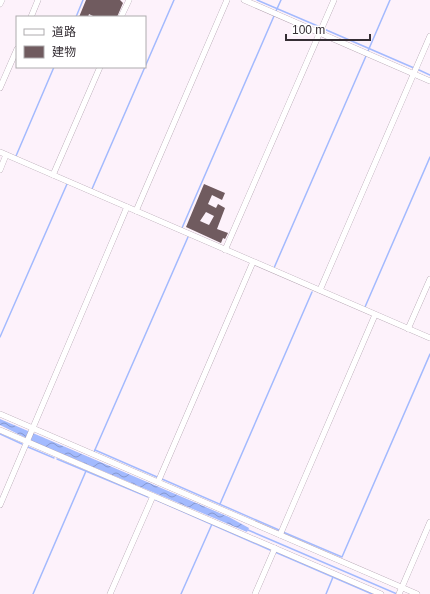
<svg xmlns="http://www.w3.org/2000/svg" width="430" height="594" font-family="Helvetica,'Noto Sans JP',sans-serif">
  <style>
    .water { fill: url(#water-waves) }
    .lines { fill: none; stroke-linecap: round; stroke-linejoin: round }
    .stream { stroke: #a3bafe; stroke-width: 1.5 }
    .building { fill: #705b5f; fill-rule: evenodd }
    .street-casing { stroke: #a998a6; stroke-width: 6 }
    .street { stroke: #fff; stroke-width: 5.5 }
  </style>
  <defs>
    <pattern id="water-waves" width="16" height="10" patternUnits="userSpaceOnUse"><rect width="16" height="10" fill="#a3bafe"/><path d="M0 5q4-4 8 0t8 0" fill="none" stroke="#8698ce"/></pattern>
  </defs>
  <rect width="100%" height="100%" fill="#fdf2fb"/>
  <path class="water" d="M 0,419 L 229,517 L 249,528 L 247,532 L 32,441 L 0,425 Z"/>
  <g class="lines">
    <g class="stream">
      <path d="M 257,0 L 320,27"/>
      <path d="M 276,11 L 281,0"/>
      <path d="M 76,17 L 83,0"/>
      <path d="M 324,29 L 414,68"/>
      <path d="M 368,51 L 390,0"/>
      <path d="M 417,69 L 430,75"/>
      <path d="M 16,156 L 54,67"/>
      <path d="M 92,189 L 174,0"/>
      <path d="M 182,228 L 274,16"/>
      <path d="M 274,268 L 366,56"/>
      <path d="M 365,307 L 430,157"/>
      <path d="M 0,337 L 67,184"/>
      <path d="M 0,434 L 22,444"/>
      <path d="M 28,447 L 54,458"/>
      <path d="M 95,450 L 157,477"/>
      <path d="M 94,452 L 188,237"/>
      <path d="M 57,459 L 148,497"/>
      <path d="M 162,479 L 279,530"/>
      <path d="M 154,499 L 270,550"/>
      <path d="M 220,504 L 312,292"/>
      <path d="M 248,530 L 397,594"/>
      <path d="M 283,532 L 342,557 L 430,354"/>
      <path d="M 275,552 L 372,594"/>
      <path d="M 33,594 L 86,471"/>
      <path d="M 181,594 L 212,524"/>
      <path d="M 326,594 L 333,577"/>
    </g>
  </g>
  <g class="building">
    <path d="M 86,0 L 120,0 L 123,3 L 117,17 L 95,17 L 89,14 L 88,17 L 79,17 Z"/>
    <path d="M 204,184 L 225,193 L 222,200 L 212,195 L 208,204 L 216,208 L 218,204 L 225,208 L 217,229 L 228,233 L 225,239 L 223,238 L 221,243 L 186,227 ZM 206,212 L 214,216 L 209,225 L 200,221 Z"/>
  </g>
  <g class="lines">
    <defs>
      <g id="street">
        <path d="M 244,0 L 430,81"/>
        <path d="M 0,4 L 2,0"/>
        <path d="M 31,17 L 38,0"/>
        <path d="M 121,17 L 129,0"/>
        <path d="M 0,88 L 17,49"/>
        <path d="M 0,152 L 430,338"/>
        <path d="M 0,170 L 6,155"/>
        <path d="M 53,175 L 100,67"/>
        <path d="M 136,211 L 227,0"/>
        <path d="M 225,250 L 334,0"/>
        <path d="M 320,290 L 430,36"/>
        <path d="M 408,329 L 430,279"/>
        <path d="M 0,414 L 417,594"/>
        <path d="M 0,430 L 381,594"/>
        <path d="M 158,482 L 253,262"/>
        <path d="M 0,505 L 127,207"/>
        <path d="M 280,535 L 375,315"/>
        <path d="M 110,594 L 153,496"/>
        <path d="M 255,594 L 275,548"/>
        <path d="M 399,594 L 430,522"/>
      </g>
    </defs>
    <use href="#street" class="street-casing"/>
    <use href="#street" class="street"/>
  </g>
  <rect x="16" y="16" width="130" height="52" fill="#ffffff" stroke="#aeabae"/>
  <rect x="24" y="29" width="20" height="6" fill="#ffffff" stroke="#aeabae"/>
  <text x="52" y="36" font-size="12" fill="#352e34">道路</text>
  <rect x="24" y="46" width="20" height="12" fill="#705b5f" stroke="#aeabae"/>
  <text x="52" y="56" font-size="12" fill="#352e34">建物</text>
  <path d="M286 34v6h84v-6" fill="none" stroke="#352e34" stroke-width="2"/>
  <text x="292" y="34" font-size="12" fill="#352e34" stroke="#ffffff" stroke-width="3" paint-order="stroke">100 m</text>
</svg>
